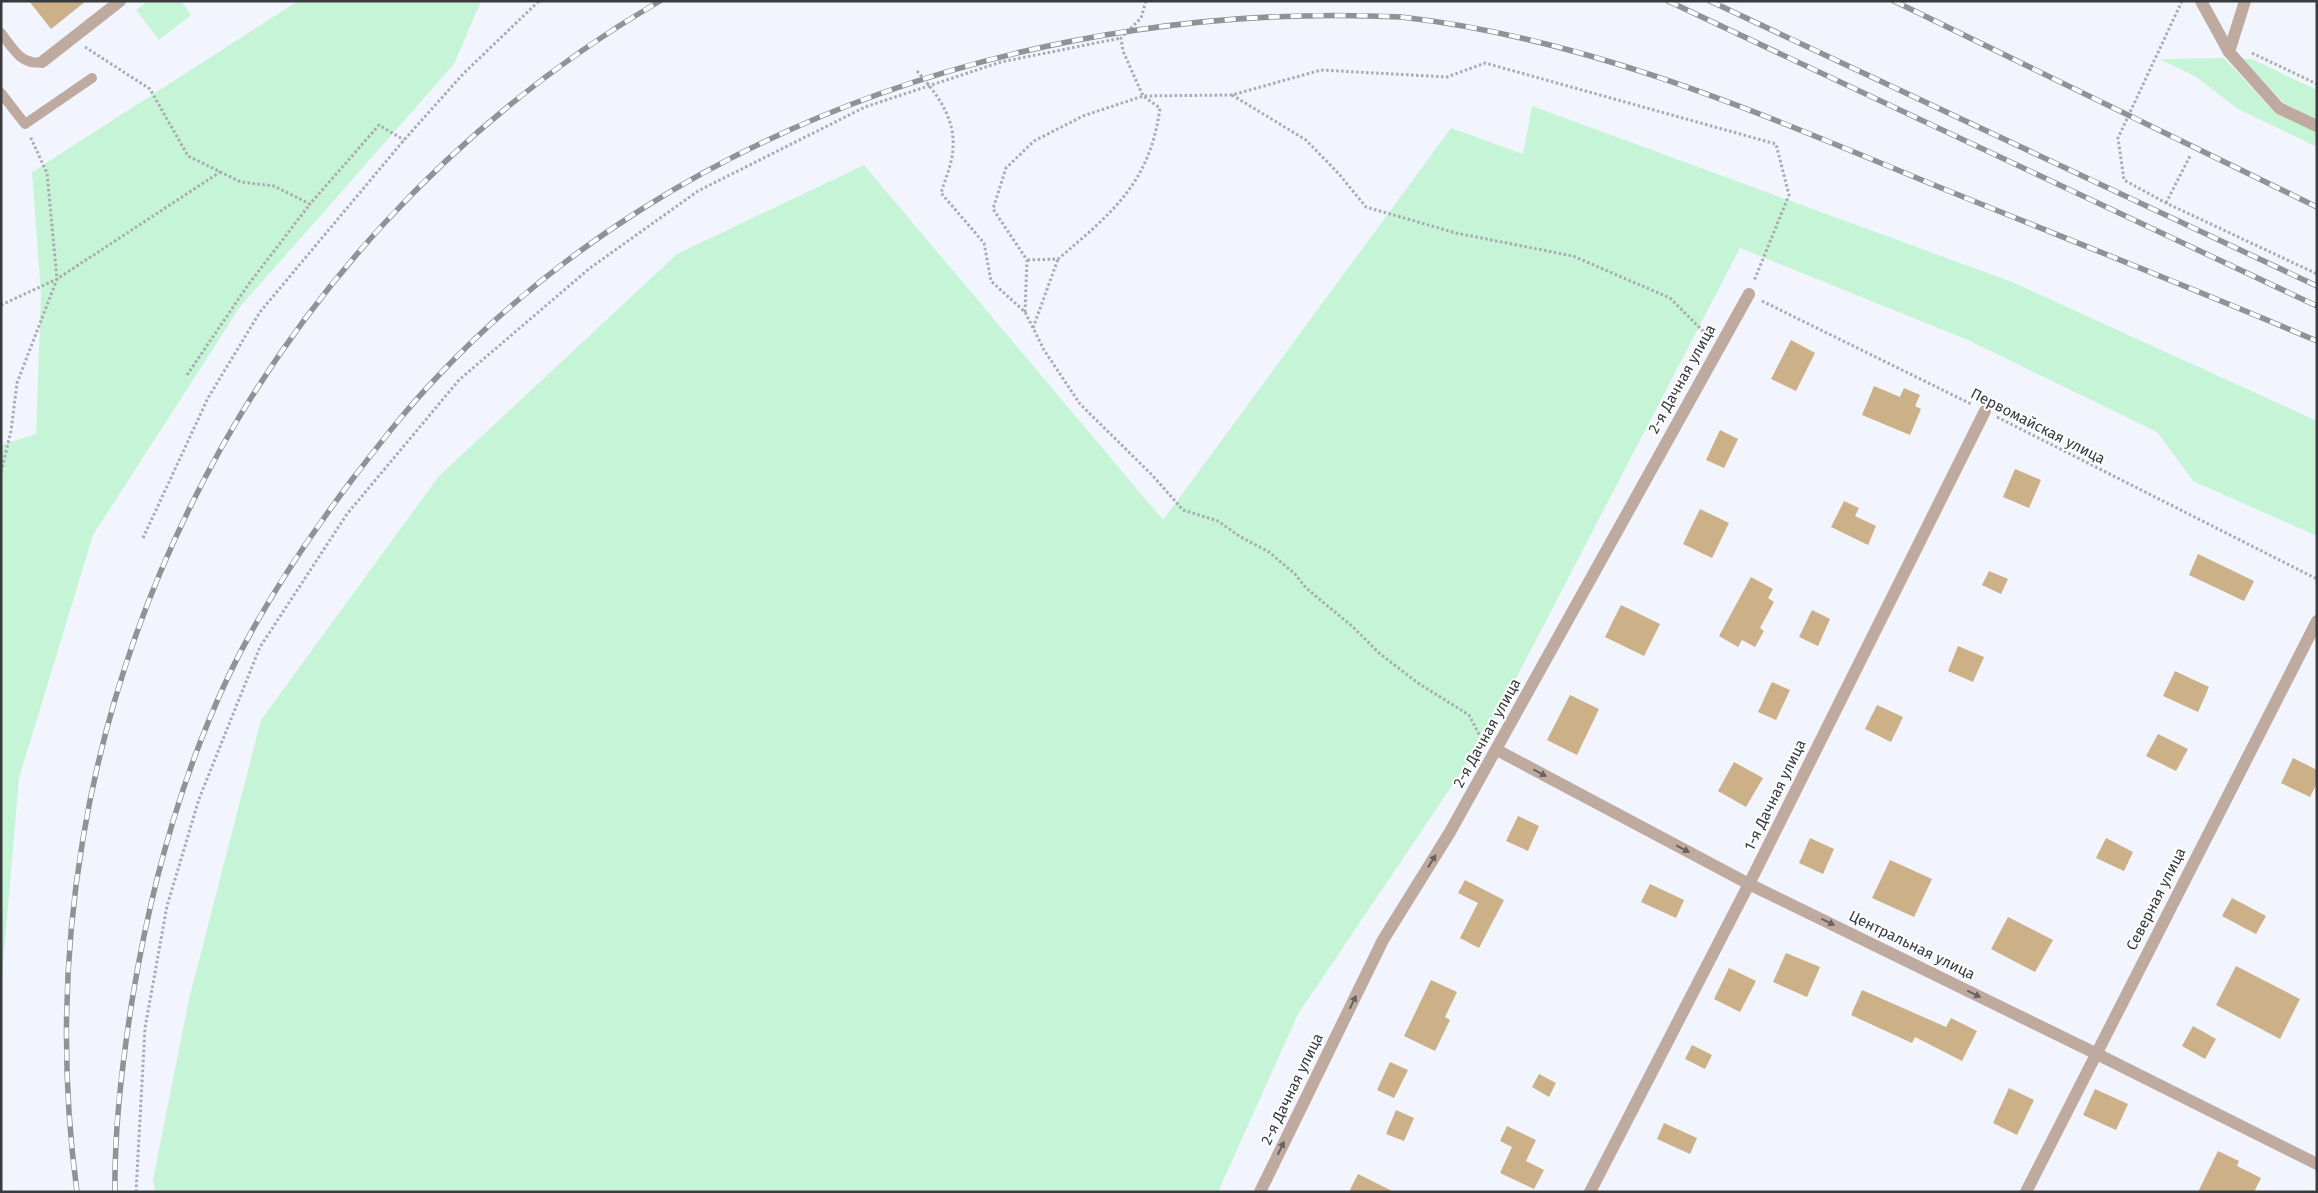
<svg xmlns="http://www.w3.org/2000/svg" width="2318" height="1193" font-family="'Fira Sans',sans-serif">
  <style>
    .green { fill: #c6f4d7 }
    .building { fill: #cbb088 }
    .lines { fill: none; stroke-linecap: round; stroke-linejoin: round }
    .path { stroke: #a8abb1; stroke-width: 3; stroke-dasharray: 2.5 2.5; stroke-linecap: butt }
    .service { stroke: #bfaaa0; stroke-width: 10 }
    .minor { stroke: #bfaaa0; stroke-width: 12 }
    .rail-casing { stroke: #8f9297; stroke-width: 5.5 }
    .rail { stroke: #fff; stroke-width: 4; stroke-dasharray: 11; stroke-linecap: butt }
    .oneway { fill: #676160 }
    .labels { text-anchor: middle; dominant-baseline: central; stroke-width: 4; stroke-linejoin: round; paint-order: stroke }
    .street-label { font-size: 15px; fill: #383a3d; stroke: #fff }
  </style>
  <rect width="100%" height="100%" fill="#f2f5fd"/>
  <g class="green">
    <path d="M 148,1 L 181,1 L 191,15 L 159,40 L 136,10 Z"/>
    <path d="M 298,1 L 481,1 L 454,64 L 240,307 L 93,535 L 19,778 L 1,988 L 1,445 L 36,434 L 41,294 L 32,172 Z"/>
    <path d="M 2224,58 L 2274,112 L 2317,132 L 2317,147 L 2238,109 L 2195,76 L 2159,59 Z"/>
    <path d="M 2243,59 L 2252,59 L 2317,90 L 2317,119 L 2284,103 Z"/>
    <path d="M 1532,106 L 2012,282 L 2317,421 L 2317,536 L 2193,481 L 2157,432 L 1968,340 L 1740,248 L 1487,734 L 1298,1014 L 1218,1192 L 155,1192 L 153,1180 L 189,999 L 261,720 L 439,476 L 677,254 L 864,165 L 1163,520 L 1451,128 L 1523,154 Z"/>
  </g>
  <g class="building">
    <path d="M 29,1 L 86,1 L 51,29 Z"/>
    <path d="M 1791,340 L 1815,353 L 1796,391 L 1771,379 Z"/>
    <path d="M 1874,386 L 1900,397 L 1904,388 L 1920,395 L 1915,406 L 1921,409 L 1910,435 L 1862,415 Z"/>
    <path d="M 1720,430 L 1738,439 L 1724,468 L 1706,460 Z"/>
    <path d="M 2015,469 L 2041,480 L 2029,508 L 2003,497 Z"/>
    <path d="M 1844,501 L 1859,508 L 1855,516 L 1876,526 L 1868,545 L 1831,527 Z"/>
    <path d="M 1700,509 L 1729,523 L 1712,558 L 1683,544 Z"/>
    <path d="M 2198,554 L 2254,581 L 2244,601 L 2189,575 Z"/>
    <path d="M 1989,571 L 2008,579 L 2001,594 L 1982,585 Z"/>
    <path d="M 1751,577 L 1773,589 L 1768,598 L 1774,602 L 1760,628 L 1764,631 L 1755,647 L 1742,640 L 1738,647 L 1719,636 Z"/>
    <path d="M 1621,605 L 1660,624 L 1644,656 L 1605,637 Z"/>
    <path d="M 1812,610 L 1830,619 L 1818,646 L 1799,637 Z"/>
    <path d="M 1958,646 L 1984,657 L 1973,682 L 1948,671 Z"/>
    <path d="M 2175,671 L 2209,687 L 2198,712 L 2163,696 Z"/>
    <path d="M 1772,682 L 1790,690 L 1776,720 L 1758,712 Z"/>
    <path d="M 1570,695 L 1599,709 L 1577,755 L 1547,740 Z"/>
    <path d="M 1877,705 L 1903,717 L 1891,742 L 1865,729 Z"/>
    <path d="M 2158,734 L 2188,749 L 2176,771 L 2146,756 Z"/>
    <path d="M 2293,758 L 2317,770 L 2317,783 L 2310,797 L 2281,783 Z"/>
    <path d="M 1734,762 L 1763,778 L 1746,807 L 1718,791 Z"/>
    <path d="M 1518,816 L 1539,826 L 1528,851 L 1506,841 Z"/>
    <path d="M 1810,838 L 1834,849 L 1823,874 L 1799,863 Z"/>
    <path d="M 2106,838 L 2133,852 L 2124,871 L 2096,858 Z"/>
    <path d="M 1890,860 L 1932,879 L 1914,917 L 1872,898 Z"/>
    <path d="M 1465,880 L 1504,900 L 1479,948 L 1460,938 L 1478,903 L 1458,893 Z"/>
    <path d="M 1650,884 L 1684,900 L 1676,918 L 1641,902 Z"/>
    <path d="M 2232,898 L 2266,916 L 2256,934 L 2222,916 Z"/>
    <path d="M 2008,917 L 2053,940 L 2035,972 L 1991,949 Z"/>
    <path d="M 1786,953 L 1820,967 L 1807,997 L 1773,982 Z"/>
    <path d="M 2236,966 L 2300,999 L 2280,1039 L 2216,1005 Z"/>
    <path d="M 1729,968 L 1756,981 L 1740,1012 L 1714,999 Z"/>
    <path d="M 1431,980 L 1457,992 L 1445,1017 L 1450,1020 L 1435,1051 L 1404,1036 Z"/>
    <path d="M 1862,990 L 1946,1027 L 1951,1018 L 1977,1031 L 1962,1061 L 1915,1037 L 1912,1043 L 1851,1015 Z"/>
    <path d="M 2193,1026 L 2216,1039 L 2205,1059 L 2182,1046 Z"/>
    <path d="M 1692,1045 L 1712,1055 L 1705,1069 L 1685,1059 Z"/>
    <path d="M 1390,1062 L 1408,1070 L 1394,1098 L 1377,1090 Z"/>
    <path d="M 1539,1074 L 1556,1083 L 1549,1097 L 1532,1087 Z"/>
    <path d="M 2009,1088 L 2034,1100 L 2017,1135 L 1993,1123 Z"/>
    <path d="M 2095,1089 L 2128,1104 L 2116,1130 L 2083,1115 Z"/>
    <path d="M 1396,1110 L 1414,1118 L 1404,1141 L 1386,1134 Z"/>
    <path d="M 1664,1123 L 1697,1138 L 1690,1154 L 1657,1139 Z"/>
    <path d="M 1507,1126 L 1536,1140 L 1526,1161 L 1544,1170 L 1534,1189 L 1500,1173 L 1512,1147 L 1500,1141 Z"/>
    <path d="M 2218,1151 L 2239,1161 L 2237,1166 L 2261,1178 L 2254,1192 L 2198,1192 Z"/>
    <path d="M 1358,1174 L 1394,1192 L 1349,1192 Z"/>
  </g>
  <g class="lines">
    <g class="path">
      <path d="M 1146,1 L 1141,18 L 1121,38 L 1123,51 L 1143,96 L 1232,95 L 1321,70 L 1447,77 L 1485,63 L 1776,144 L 1789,195 L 1754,281"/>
      <path d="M 2182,1 L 2118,138 L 2124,180 L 2166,203 L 2317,274"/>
      <path d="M 85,47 L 150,89 L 188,156 L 241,182 L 274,186 L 310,204 L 379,125 L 404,140"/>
      <path d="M 2252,53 L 2317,84"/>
      <path d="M 917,71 C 936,93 955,117 953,147 C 953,162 945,179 941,193 L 984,243 L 991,281 L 1025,312 L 1044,350 L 1080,404 L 1153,476 L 1183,510 L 1218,521 L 1239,536 L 1269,552 L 1295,574 L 1306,588 L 1353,627 L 1379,653 L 1418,683 L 1469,715 L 1483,742"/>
      <path d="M 1232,95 L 1306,140 L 1339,174 L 1366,207 L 1456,233 L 1573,256 L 1670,298 L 1708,336"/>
      <path d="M 2166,203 L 2191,154"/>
      <path d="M 1762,301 L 1971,404"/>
      <path d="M 1,305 L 57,279 L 220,172"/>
      <path d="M 1025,312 L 1027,260 L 993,209 L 1006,168 L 1034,141 L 1083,116 L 1143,96 L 1160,108 C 1150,183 1112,213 1058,259 L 1027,260"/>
      <path d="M 1033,328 L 1058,259"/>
      <path d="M 187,375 L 248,285 L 310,204"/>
      <path d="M 1997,417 L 2317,579"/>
      <path d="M 1,472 L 11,431 L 17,383 L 57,279 L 47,173 L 30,136"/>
      <path d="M 143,538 L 208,398 L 260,312 L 404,140 L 463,74 L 539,1"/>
      <path d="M 136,1192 L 145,1028 L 167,906 L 199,799 L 260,647 L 347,514 L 459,380 L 590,268 L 698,191 L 865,107 L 1001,62 L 1121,38"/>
    </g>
    <g class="service">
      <path d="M 1,33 C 12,47 21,66 42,62"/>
      <path d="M 1,93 L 25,124 L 92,78"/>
    </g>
    <g class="minor">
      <path d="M 2201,1 L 2229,52 L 2279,108 L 2317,126"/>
      <path d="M 2229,52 L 2245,1"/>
      <path d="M 42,62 L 120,1"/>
      <path d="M 1497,750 L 1749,884 L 2095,1053 L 2317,1164"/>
      <path d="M 1260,1192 L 1383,940 L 1450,832 L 1749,294"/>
      <path d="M 1590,1192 L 1749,884 L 1985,411"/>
      <path d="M 2026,1192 L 2317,621"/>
    </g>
    <defs>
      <g id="rail">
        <path d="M 1668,1 L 2317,306"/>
        <path d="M 1710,1 L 2317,286"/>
        <path d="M 1894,1 L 2317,207"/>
        <path d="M 77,1192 C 13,716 246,243 660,1"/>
        <path d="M 115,1192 C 114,1128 122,1064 132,1001 C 150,890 180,779 228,677 C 262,606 307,539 354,477 C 381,442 408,407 439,375 C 680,120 1051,0 1401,17 C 1588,38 1762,114 1934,185 C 2062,237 2190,287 2317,341"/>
      </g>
    </defs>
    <use href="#rail" class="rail-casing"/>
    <use href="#rail" class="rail"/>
  </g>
  <defs><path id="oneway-solid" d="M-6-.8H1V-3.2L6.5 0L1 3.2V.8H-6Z" transform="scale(1.25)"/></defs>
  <g class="oneway">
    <use href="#oneway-solid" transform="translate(1540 773) rotate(28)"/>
    <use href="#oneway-solid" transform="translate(1683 849) rotate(28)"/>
    <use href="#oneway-solid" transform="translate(1432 861) rotate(-58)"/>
    <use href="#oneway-solid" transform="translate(1828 922) rotate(26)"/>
    <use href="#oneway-solid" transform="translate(1974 994) rotate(26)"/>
    <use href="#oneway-solid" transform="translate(1353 1002) rotate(-64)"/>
    <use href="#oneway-solid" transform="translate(1281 1148) rotate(-64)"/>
  </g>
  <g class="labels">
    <g class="street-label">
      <text transform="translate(1682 379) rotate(-61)">2-я Дачная улица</text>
      <text transform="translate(2038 426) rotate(27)">Первомайская улица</text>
      <text transform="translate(1487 733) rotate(-61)">2-я Дачная улица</text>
      <text transform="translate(1775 795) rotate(-64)">1-я Дачная улица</text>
      <text transform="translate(2156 899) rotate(-63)">Северная улица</text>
      <text transform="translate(1912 945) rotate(26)">Центральная улица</text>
      <text transform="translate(1292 1089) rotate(-64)">2-я Дачная улица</text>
    </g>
  </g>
  <rect width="2318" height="1193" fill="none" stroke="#383a3d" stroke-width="5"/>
</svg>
